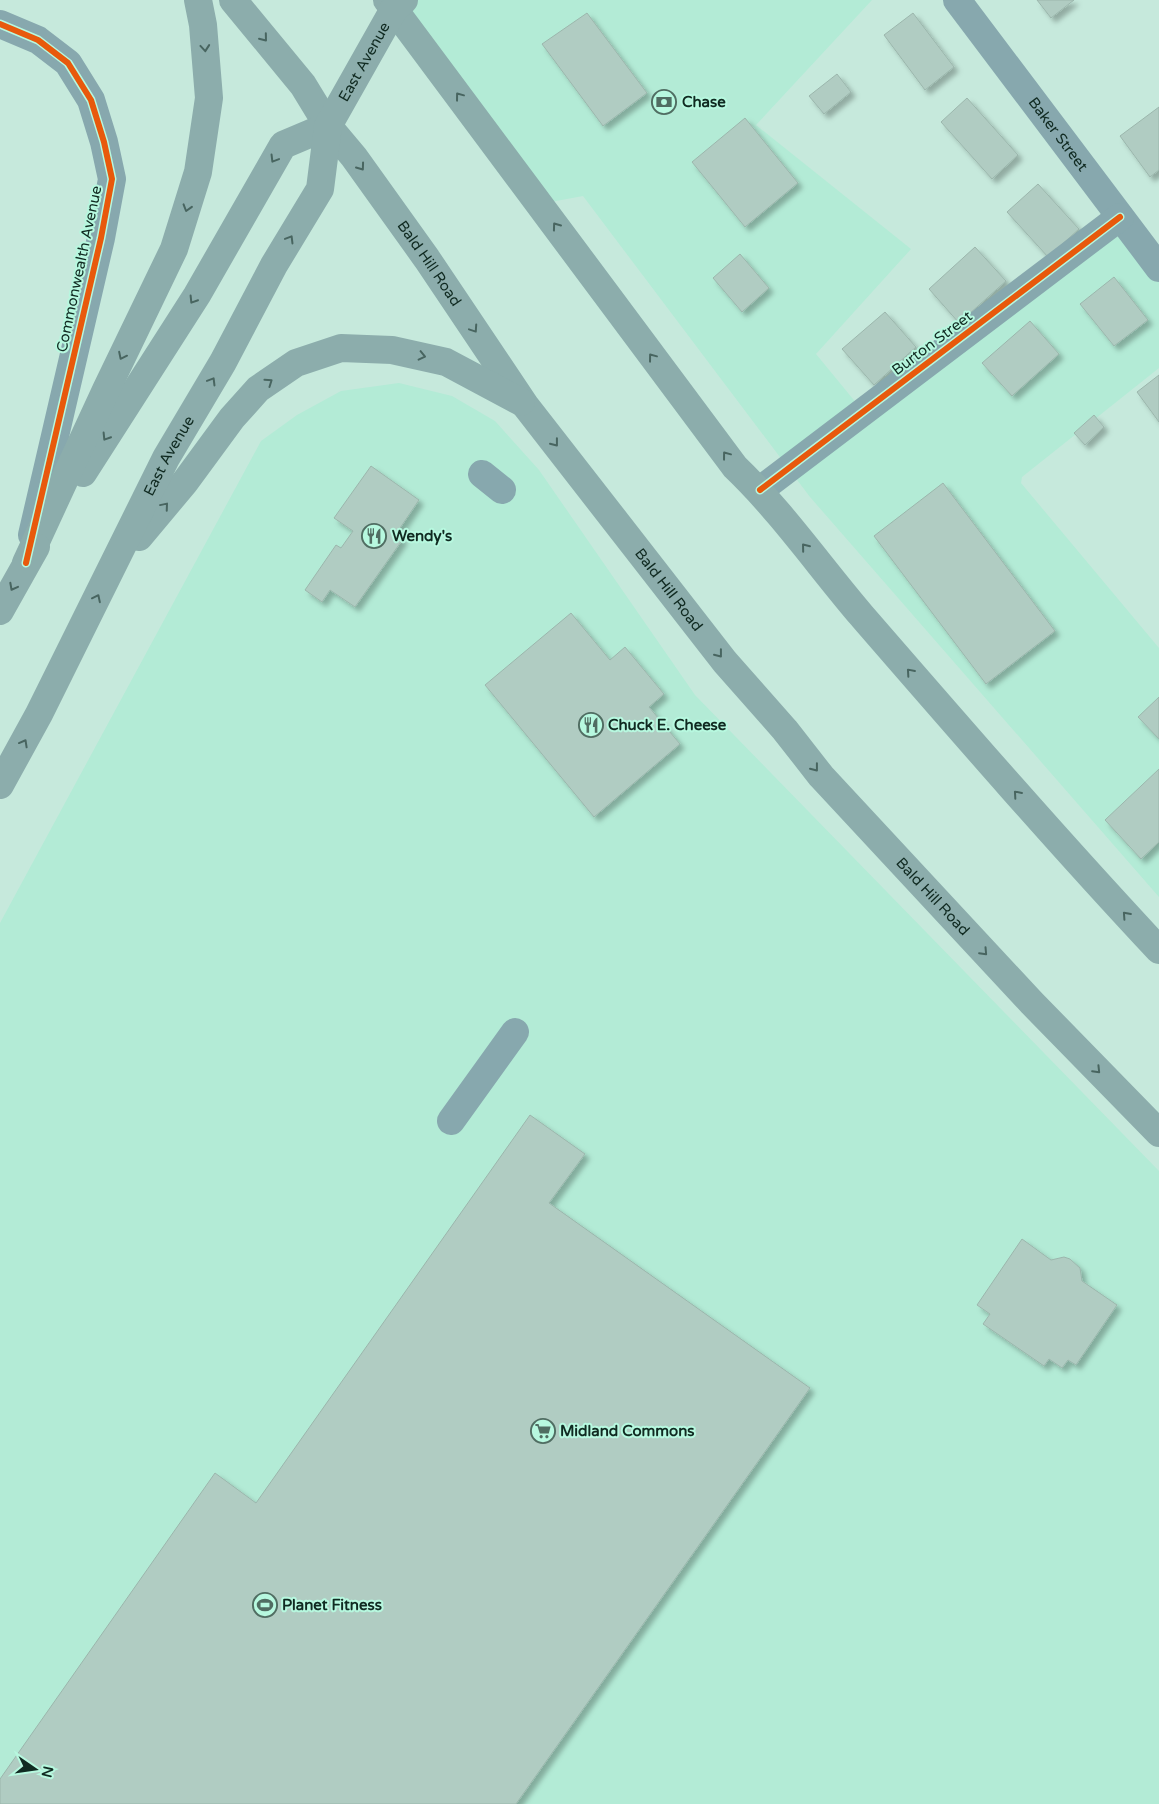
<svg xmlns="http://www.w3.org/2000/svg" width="1159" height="1804" font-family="'Varela Round',sans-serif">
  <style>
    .built { fill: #b3ebd6 }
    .building { fill: #b0ccc2; stroke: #9bb6ac; filter: url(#shadow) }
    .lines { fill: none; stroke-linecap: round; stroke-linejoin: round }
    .minor { stroke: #87a8ae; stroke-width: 28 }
    .major { stroke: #8cadac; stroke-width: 28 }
    .cycleway-casing { stroke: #b7f8df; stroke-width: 9 }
    .cycleway { stroke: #e8590c; stroke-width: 6 }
    .oneway { stroke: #486560 }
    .labels { text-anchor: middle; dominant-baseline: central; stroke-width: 4; stroke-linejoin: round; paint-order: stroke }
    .street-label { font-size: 15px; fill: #102a21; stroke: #b7f8df }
    .poi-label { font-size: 15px; font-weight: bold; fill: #102a21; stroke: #b7f8df; text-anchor: start }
  </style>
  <defs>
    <filter id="shadow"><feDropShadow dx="4.5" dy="4.5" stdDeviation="2.5" flood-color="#0004"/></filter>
  </defs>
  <rect width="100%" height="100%" fill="#c6e9dc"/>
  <g class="built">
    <path d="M 388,0 L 872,0 L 756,125 L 911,249 L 816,354 L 862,410 L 1119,220 L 1159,265 L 1159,368 L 1022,477 L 1021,483 L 1159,648 L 1159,897 L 810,497 L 583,196 L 540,204 Z"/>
    <path d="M 399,383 L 452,396 L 495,421 L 539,470 L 695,695 L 1159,1171 L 1159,1804 L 0,1804 L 0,923 L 261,441 L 297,415 L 341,391 Z"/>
  </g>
  <g class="building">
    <path d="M 1037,0 L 1074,0 L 1051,18 Z"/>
    <path d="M 587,13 L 647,93 L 603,126 L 542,44 Z"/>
    <path d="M 913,13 L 954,67 L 925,90 L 884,35 Z"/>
    <path d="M 837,74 L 851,92 L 824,114 L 809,96 Z"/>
    <path d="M 967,98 L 1018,155 L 992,179 L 941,122 Z"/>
    <path d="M 1159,107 L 1159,170 L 1150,177 L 1120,136 Z"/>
    <path d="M 745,118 L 798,183 L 745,227 L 692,162 Z"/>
    <path d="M 1038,184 L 1079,229 L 1048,257 L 1007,212 Z"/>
    <path d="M 975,247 L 1006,281 L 959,323 L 929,289 Z"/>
    <path d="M 740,254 L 769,288 L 742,312 L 713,278 Z"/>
    <path d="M 1114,277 L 1148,320 L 1114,346 L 1080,304 Z"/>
    <path d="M 885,312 L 916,347 L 874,385 L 842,349 Z"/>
    <path d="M 1030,321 L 1059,354 L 1012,396 L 982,363 Z"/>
    <path d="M 1159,375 L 1159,422 L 1137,392 Z"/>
    <path d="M 1094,415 L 1104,427 L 1085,445 L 1074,433 Z"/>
    <path d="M 371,466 L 419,500 L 396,534 L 403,539 L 355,607 L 330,590 L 322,602 L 305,590 L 336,545 L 341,548 L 353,531 L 334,518 Z"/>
    <path d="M 943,483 L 1055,631 L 986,684 L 874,536 Z"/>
    <path d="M 571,613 L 610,660 L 625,647 L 664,694 L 649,707 L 680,744 L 594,817 L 485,685 Z"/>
    <path d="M 1159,697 L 1159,739 L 1138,717 Z"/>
    <path d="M 1159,769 L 1159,842 L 1141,859 L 1105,820 Z"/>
    <path d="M 530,1115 L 585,1154 L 549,1203 L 810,1388 L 516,1804 L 0,1804 L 0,1779 L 215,1473 L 256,1503 Z"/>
    <path d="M 1022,1239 L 1051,1260 L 1064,1257 L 1070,1259 L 1080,1268 L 1082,1281 L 1117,1305 L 1076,1365 L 1068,1360 L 1062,1368 L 1049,1359 L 1044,1366 L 983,1324 L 990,1314 L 977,1305 Z"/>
  </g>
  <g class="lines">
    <g class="minor">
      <path id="s1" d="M 957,0 L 1159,268"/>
      <path d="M 0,24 L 38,40 L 68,63 L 91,100 L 104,142 L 112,179 L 101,238 L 32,535"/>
      <path d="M 482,474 L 502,490"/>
      <path d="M 760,490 L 1120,217"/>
      <path d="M 451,1121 L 515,1032"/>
    </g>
    <g class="major">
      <path id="s2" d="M 233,0 L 303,85 L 328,126 L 354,157 L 427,259 L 525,405 L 725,662 L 785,730 L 821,776 L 1032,1003 L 1159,1133"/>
      <path d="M 387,0 L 735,467 C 782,512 820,567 862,616 C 960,729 1057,841 1159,950"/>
      <path d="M 83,473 L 197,295 L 283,145 L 328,126"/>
      <path d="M 139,537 L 185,482 L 232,418 L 258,389 L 296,363 L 341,348 L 392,350 L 446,362 L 521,402"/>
      <path d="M 26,563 L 106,390 L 174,249 L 198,172 L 209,98 L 203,25 L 198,0"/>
      <path d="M 0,611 L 36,547"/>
      <path id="s3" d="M 0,785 L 39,714 L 166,458 L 223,362 L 274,265 L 320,189 L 328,126 L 394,9 L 404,0"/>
    </g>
    <defs>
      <g id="cycleway">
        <path d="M 0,24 L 38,40 L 68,63 L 91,100 L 104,142 L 112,179 L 101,238 L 26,563"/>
        <path d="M 760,490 L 1120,217"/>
      </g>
    </defs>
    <use href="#cycleway" class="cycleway-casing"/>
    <use href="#cycleway" class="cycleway"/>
  </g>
  <defs><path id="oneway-chevron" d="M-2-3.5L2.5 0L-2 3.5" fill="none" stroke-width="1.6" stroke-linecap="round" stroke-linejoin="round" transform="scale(1.25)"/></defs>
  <g class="oneway">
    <use href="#oneway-chevron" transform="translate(264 38) rotate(51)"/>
    <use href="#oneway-chevron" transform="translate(205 48) rotate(85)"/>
    <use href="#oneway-chevron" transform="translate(459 96) rotate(-127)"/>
    <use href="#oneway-chevron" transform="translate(274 159) rotate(121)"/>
    <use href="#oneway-chevron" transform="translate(361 167) rotate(54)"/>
    <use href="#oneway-chevron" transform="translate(187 208) rotate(107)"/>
    <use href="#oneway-chevron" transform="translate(556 226) rotate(-126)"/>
    <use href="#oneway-chevron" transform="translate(290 239) rotate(-59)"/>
    <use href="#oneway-chevron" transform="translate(193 300) rotate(122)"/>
    <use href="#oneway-chevron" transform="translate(474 329) rotate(56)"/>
    <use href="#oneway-chevron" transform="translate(122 356) rotate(116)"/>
    <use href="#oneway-chevron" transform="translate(422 356) rotate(13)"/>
    <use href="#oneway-chevron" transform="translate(652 357) rotate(-127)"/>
    <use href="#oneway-chevron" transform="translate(212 381) rotate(-59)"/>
    <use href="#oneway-chevron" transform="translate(269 382) rotate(-35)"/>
    <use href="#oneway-chevron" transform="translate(106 437) rotate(122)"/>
    <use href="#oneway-chevron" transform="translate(555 443) rotate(52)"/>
    <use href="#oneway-chevron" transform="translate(726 455) rotate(-127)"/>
    <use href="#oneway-chevron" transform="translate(165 506) rotate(-50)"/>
    <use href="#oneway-chevron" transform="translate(805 547) rotate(-129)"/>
    <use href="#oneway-chevron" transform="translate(13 587) rotate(118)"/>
    <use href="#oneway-chevron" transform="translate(97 598) rotate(-64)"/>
    <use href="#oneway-chevron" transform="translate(719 654) rotate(52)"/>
    <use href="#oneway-chevron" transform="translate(910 672) rotate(-131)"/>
    <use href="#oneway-chevron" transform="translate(24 743) rotate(-61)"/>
    <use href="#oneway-chevron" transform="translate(815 768) rotate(52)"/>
    <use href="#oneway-chevron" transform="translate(1017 794) rotate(-131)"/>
    <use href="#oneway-chevron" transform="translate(1126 915) rotate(-132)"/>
    <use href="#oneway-chevron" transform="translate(984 952) rotate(47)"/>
    <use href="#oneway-chevron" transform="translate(1097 1070) rotate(46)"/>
  </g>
  <defs>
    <symbol id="bank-ring" viewBox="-11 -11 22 22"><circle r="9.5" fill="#b7f8df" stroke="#506d62" stroke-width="1.5"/><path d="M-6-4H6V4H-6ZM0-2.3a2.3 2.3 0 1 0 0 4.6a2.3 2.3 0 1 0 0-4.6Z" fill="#506d62"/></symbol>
    <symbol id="restaurant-ring" viewBox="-11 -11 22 22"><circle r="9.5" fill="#b7f8df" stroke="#506d62" stroke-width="1.5"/><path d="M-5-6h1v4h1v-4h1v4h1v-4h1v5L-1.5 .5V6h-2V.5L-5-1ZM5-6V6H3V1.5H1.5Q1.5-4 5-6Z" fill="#506d62"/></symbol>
    <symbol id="supermarket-ring" viewBox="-11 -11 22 22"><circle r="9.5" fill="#b7f8df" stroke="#506d62" stroke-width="1.5"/><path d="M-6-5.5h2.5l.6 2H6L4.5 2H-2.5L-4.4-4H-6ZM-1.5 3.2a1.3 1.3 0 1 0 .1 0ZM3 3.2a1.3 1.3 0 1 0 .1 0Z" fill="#506d62"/></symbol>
    <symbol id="stadium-ring" viewBox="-11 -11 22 22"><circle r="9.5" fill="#b7f8df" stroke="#506d62" stroke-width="1.5"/><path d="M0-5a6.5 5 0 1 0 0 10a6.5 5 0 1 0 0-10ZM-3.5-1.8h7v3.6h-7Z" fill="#506d62"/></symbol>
  </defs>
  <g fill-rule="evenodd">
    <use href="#bank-ring" x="650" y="88" width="28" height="28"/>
    <use href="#restaurant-ring" x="360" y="522" width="28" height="28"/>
    <use href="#restaurant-ring" x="577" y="711" width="28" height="28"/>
    <use href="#supermarket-ring" x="529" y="1417" width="28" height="28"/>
    <use href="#stadium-ring" x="251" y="1591" width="28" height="28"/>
  </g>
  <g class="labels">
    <g class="street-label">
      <text stroke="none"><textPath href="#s3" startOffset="814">East Avenue</textPath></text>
      <text stroke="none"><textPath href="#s1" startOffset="168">Baker Street</textPath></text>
      <text stroke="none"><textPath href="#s2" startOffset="329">Bald Hill Road</textPath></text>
      <text transform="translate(79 269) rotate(-78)">Commonwealth Avenue</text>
      <text transform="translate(932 343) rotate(-37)">Burton Street</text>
      <text stroke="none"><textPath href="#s3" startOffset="370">East Avenue</textPath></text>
      <text stroke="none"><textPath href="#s2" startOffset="734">Bald Hill Road</textPath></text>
      <text stroke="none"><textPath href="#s2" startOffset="1139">Bald Hill Road</textPath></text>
    </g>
    <g class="poi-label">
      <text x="682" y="102">Chase</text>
      <text x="392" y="536">Wendy's</text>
      <text x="608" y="725">Chuck E. Cheese</text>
      <text x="560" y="1431">Midland Commons</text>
      <text x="282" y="1605">Planet Fitness</text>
    </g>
  </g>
  <g transform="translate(35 1769) rotate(103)" stroke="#b7f8df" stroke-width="4" paint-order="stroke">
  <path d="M0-4L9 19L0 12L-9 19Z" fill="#102a21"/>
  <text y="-8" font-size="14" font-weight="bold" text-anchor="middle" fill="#102a21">N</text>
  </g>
</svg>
